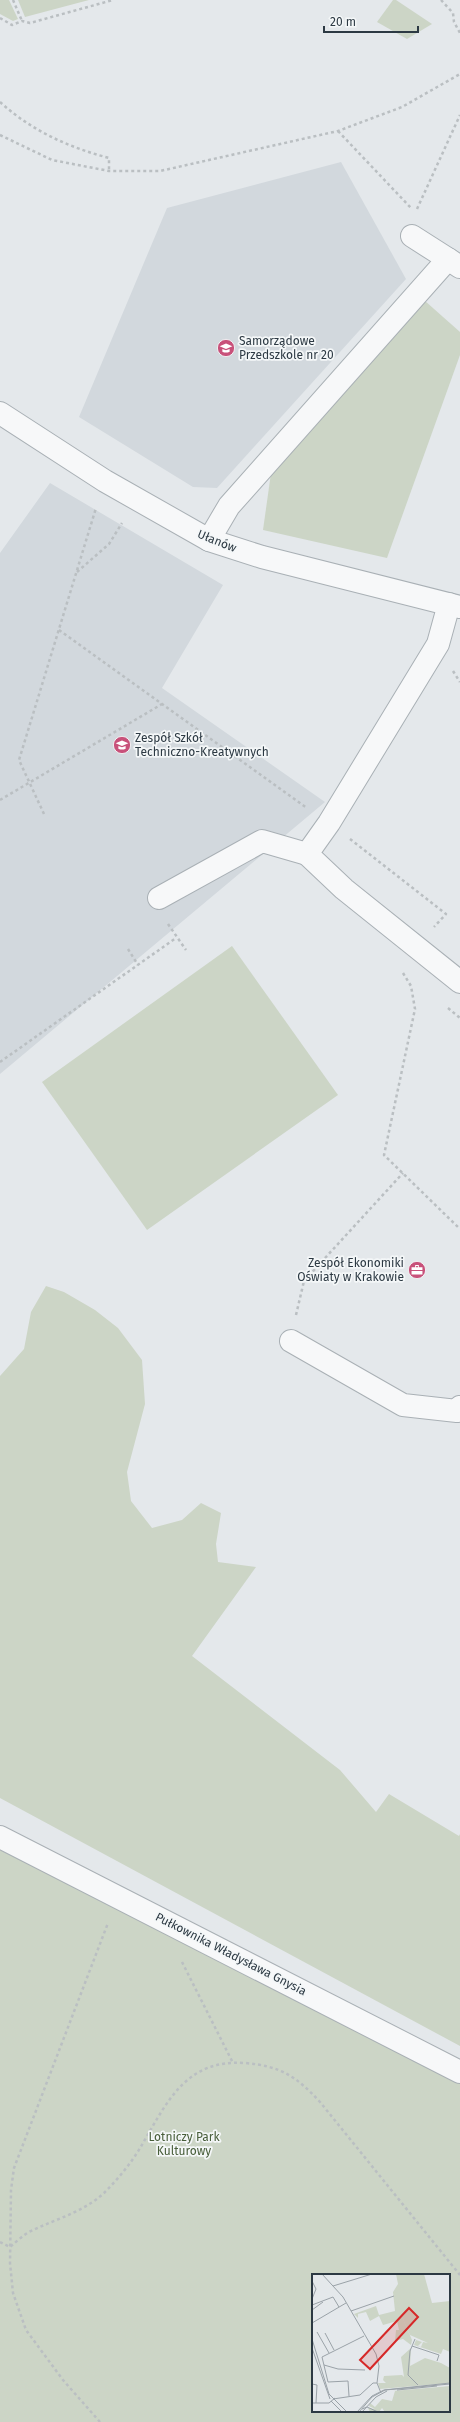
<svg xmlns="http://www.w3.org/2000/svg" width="460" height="2422" font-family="'Fira Sans',sans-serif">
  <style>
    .built { fill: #d2d8dd }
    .green { fill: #ccd5c6; fill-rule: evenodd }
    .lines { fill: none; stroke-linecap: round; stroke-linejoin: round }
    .minor-casing { stroke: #a9b0b5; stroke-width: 24 }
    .path { stroke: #babfc2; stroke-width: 2.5; stroke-dasharray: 3 3; stroke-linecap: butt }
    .minor { stroke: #f7f8f9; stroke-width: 22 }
    .labels { text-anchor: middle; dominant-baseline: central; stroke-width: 3.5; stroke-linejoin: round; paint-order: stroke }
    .poi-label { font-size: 12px; fill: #2c3943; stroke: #f4f7f8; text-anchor: start }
    .street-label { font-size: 12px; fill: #2c3943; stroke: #f4f7f8 }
    .park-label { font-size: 12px; fill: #485e3a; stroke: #f4f7f8 }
    .inset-road { fill: none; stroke: #9aa2a8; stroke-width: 1 }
    .view { fill: #d62828; fill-opacity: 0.15; stroke: #d62828; stroke-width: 2 }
    .inset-edge { fill: none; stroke: #2c3943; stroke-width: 2 }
  </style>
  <rect width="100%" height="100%" fill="#e4e8eb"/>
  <g class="built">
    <path d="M 341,162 L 406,279 L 217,488 L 193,487 L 79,417 L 167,208 Z"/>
    <path d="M 50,483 L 223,585 L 162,688 L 325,802 L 0,1074 L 0,553 Z"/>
  </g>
  <g class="green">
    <path d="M 0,0 L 9,0 L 18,19 L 13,21 L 0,14 Z"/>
    <path d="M 18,0 L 89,0 L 25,17 Z"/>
    <path d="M 393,0 L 396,0 L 432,24 L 407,39 L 377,22 Z"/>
    <path d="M 416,293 L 460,332 L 460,355 L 387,558 L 263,530 L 271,473 Z"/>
    <path d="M 232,946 L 338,1095 L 147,1230 L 42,1082 Z"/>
    <path d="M 46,1286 L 64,1292 L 95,1310 L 118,1328 L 142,1360 L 145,1404 L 127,1472 L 131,1501 L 152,1528 L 182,1520 L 201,1503 L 221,1513 L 216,1544 L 218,1562 L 256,1567 L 192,1656 L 340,1770 L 376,1812 L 389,1794 L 459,1836 L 460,1834 L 460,2046 L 0,1798 L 0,1376 L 24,1349 L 31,1312 Z"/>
    <path d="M 0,1850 L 460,2073 L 460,2422 L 0,2422 ZM 313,2275 L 449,2275 L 449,2411 L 313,2411 Z"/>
  </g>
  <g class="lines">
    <defs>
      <g id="minor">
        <path d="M 412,236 L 448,259"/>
        <path d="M 0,413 L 105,481 L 209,540 L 262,557 L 460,607"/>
        <path d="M 209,540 L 229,506 L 448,259 L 460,267"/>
        <path d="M 449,604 L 438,644 L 329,823 L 307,854 L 344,889 L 460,982"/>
        <path d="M 159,898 L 262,841 L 307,854"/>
        <path d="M 291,1341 L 403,1405 L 457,1411 L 460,1407"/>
        <path d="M 0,1837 L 460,2072"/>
      </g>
    </defs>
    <use href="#minor" class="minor-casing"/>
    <g class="path">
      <path d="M 13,0 L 22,21"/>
      <path d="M 441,0 L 453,13 L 454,22 L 460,33"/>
      <path d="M 0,18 L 12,25 L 22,21 L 30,23 L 113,0"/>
      <path d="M 0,102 C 32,131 68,147 109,158 L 109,171"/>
      <path d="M 338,131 L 411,208"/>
      <path d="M 0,135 L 52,160 L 109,171 L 160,171 L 338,131 L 402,107 L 460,74"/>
      <path d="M 417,209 L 460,115"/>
      <path d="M 77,572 L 109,544 L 122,523"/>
      <path d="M 59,630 L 307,808"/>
      <path d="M 453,671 L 460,682"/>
      <path d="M 0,800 L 162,704"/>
      <path d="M 44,814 L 19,760 L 96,508"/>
      <path d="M 350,839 L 446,914 L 434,927"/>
      <path d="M 168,924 L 186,950"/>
      <path d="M 128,949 L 138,965"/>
      <path d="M 403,973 L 411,986 L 415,1009 L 384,1155 L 460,1229"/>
      <path d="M 448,1008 L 460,1018"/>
      <path d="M 0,1062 L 176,938"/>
      <path d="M 296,1315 L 304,1281 L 403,1173"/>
      <path d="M 182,1962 L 233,2063"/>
      <path d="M 0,2242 L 10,2247 C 16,2242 22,2236 29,2232 C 55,2219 82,2213 104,2193 C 119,2178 133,2161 143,2143 C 168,2100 187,2059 245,2063 C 281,2066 297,2077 320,2102 L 460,2275"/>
      <path d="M 100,2422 L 63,2380 L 26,2330 L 13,2293 L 10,2263 L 11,2190 L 14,2168 L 108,1923"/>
    </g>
    <use href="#minor" class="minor"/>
  </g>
  <defs>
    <symbol id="school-disc" viewBox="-11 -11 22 22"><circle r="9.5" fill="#c8517a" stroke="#f4f7f8"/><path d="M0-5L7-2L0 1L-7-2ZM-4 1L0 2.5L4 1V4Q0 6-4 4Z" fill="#fff"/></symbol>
    <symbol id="office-disc" viewBox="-11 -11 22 22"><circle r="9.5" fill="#c8517a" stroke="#f4f7f8"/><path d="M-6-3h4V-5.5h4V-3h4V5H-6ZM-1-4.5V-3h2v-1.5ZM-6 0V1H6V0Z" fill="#fff"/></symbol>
  </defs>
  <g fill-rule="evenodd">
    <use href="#school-disc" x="216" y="338" width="20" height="20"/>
    <use href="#school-disc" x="112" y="735" width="20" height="20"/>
    <use href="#office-disc" x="407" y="1260" width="20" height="20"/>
  </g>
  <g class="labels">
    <g class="poi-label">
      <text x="239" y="341">Samorządowe<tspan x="239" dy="14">Przedszkole nr 20</tspan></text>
      <text x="135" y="738">Zespół Szkół<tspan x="135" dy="14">Techniczno-Kreatywnych</tspan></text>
      <text x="404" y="1263" text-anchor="end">Zespół Ekonomiki<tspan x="404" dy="14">Oświaty w Krakowie</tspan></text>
    </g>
    <g class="street-label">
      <text transform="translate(217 541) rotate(22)">Ułanów</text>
      <text transform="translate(231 1954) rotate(27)">Pułkownika Władysława Gnysia</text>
    </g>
    <g class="park-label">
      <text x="184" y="2137">Lotniczy Park<tspan x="184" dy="14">Kulturowy</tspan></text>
    </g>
  </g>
  <g transform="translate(312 2274)">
    <rect width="138" height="138" fill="#e4e8eb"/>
    <path d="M 84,0 L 112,0 L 120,29 L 138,27 L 138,78 L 131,75 L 129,80 L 102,71 L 104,66 L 110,68 L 106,72 L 109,73 L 111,68 L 116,69 L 98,61 L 88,38 L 100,66 L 99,71 L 91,65 L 83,67 L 84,56 L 87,56 L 85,47 L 71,51 L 67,42 L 58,47 L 54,38 L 46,40 L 46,44 L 42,40 L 64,32 L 67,41 L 83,37 L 81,18 L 86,10 ZM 99,74 L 98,92 L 113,84 L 129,89 L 138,94 L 138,109 L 68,115 L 66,109 L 67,102 L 66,109 L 74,109 L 71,106 L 72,102 L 90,101 L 92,103 L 89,83 ZM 138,112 L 138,138 L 73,138 L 70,134 L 67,138 L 58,138 L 56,134 L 63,135 L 57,132 L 58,129 L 63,133 L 70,125 L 80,127 L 83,117 L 81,117 Z" fill="#ccd5c6"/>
    <path class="inset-road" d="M 10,0 L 31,23 L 64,80 L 67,92 L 65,109 L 69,119M 0,7 L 4,15 L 0,25M 21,12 L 60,0M 0,31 L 21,23 L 27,33M 0,36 L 11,28M 39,37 L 82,22M 0,49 L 34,29M 5,58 L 17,79M 13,59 L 22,76M 0,65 L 17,120 L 35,138M 103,65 L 98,77 L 96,101 L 106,111M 100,72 L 127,81 L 125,87M 0,74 L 18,125M 10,83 L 16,108 L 36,107 L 37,122M 10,83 L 52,62M 12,91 L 26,95 L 53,96M 0,110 L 5,111 L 4,129M 85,116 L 125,112M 21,125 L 48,121 L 61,109 L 65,109M 19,127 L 30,138M 0,129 L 17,129 L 23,124M 50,135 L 55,133 L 66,138M 45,138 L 60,122 L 72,116 L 138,109M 47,138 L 60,123 L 73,116 L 138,110M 50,138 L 64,123 L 75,117"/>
    <path class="view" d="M 97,34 L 106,43 L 58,95 L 48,86 Z"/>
    <rect width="138" height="138" class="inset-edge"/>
  </g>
  <path d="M324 26v6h94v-6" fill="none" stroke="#2c3943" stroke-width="2"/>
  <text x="330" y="26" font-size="12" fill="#2c3943" stroke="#f4f7f8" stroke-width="3" paint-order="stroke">20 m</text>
</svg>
